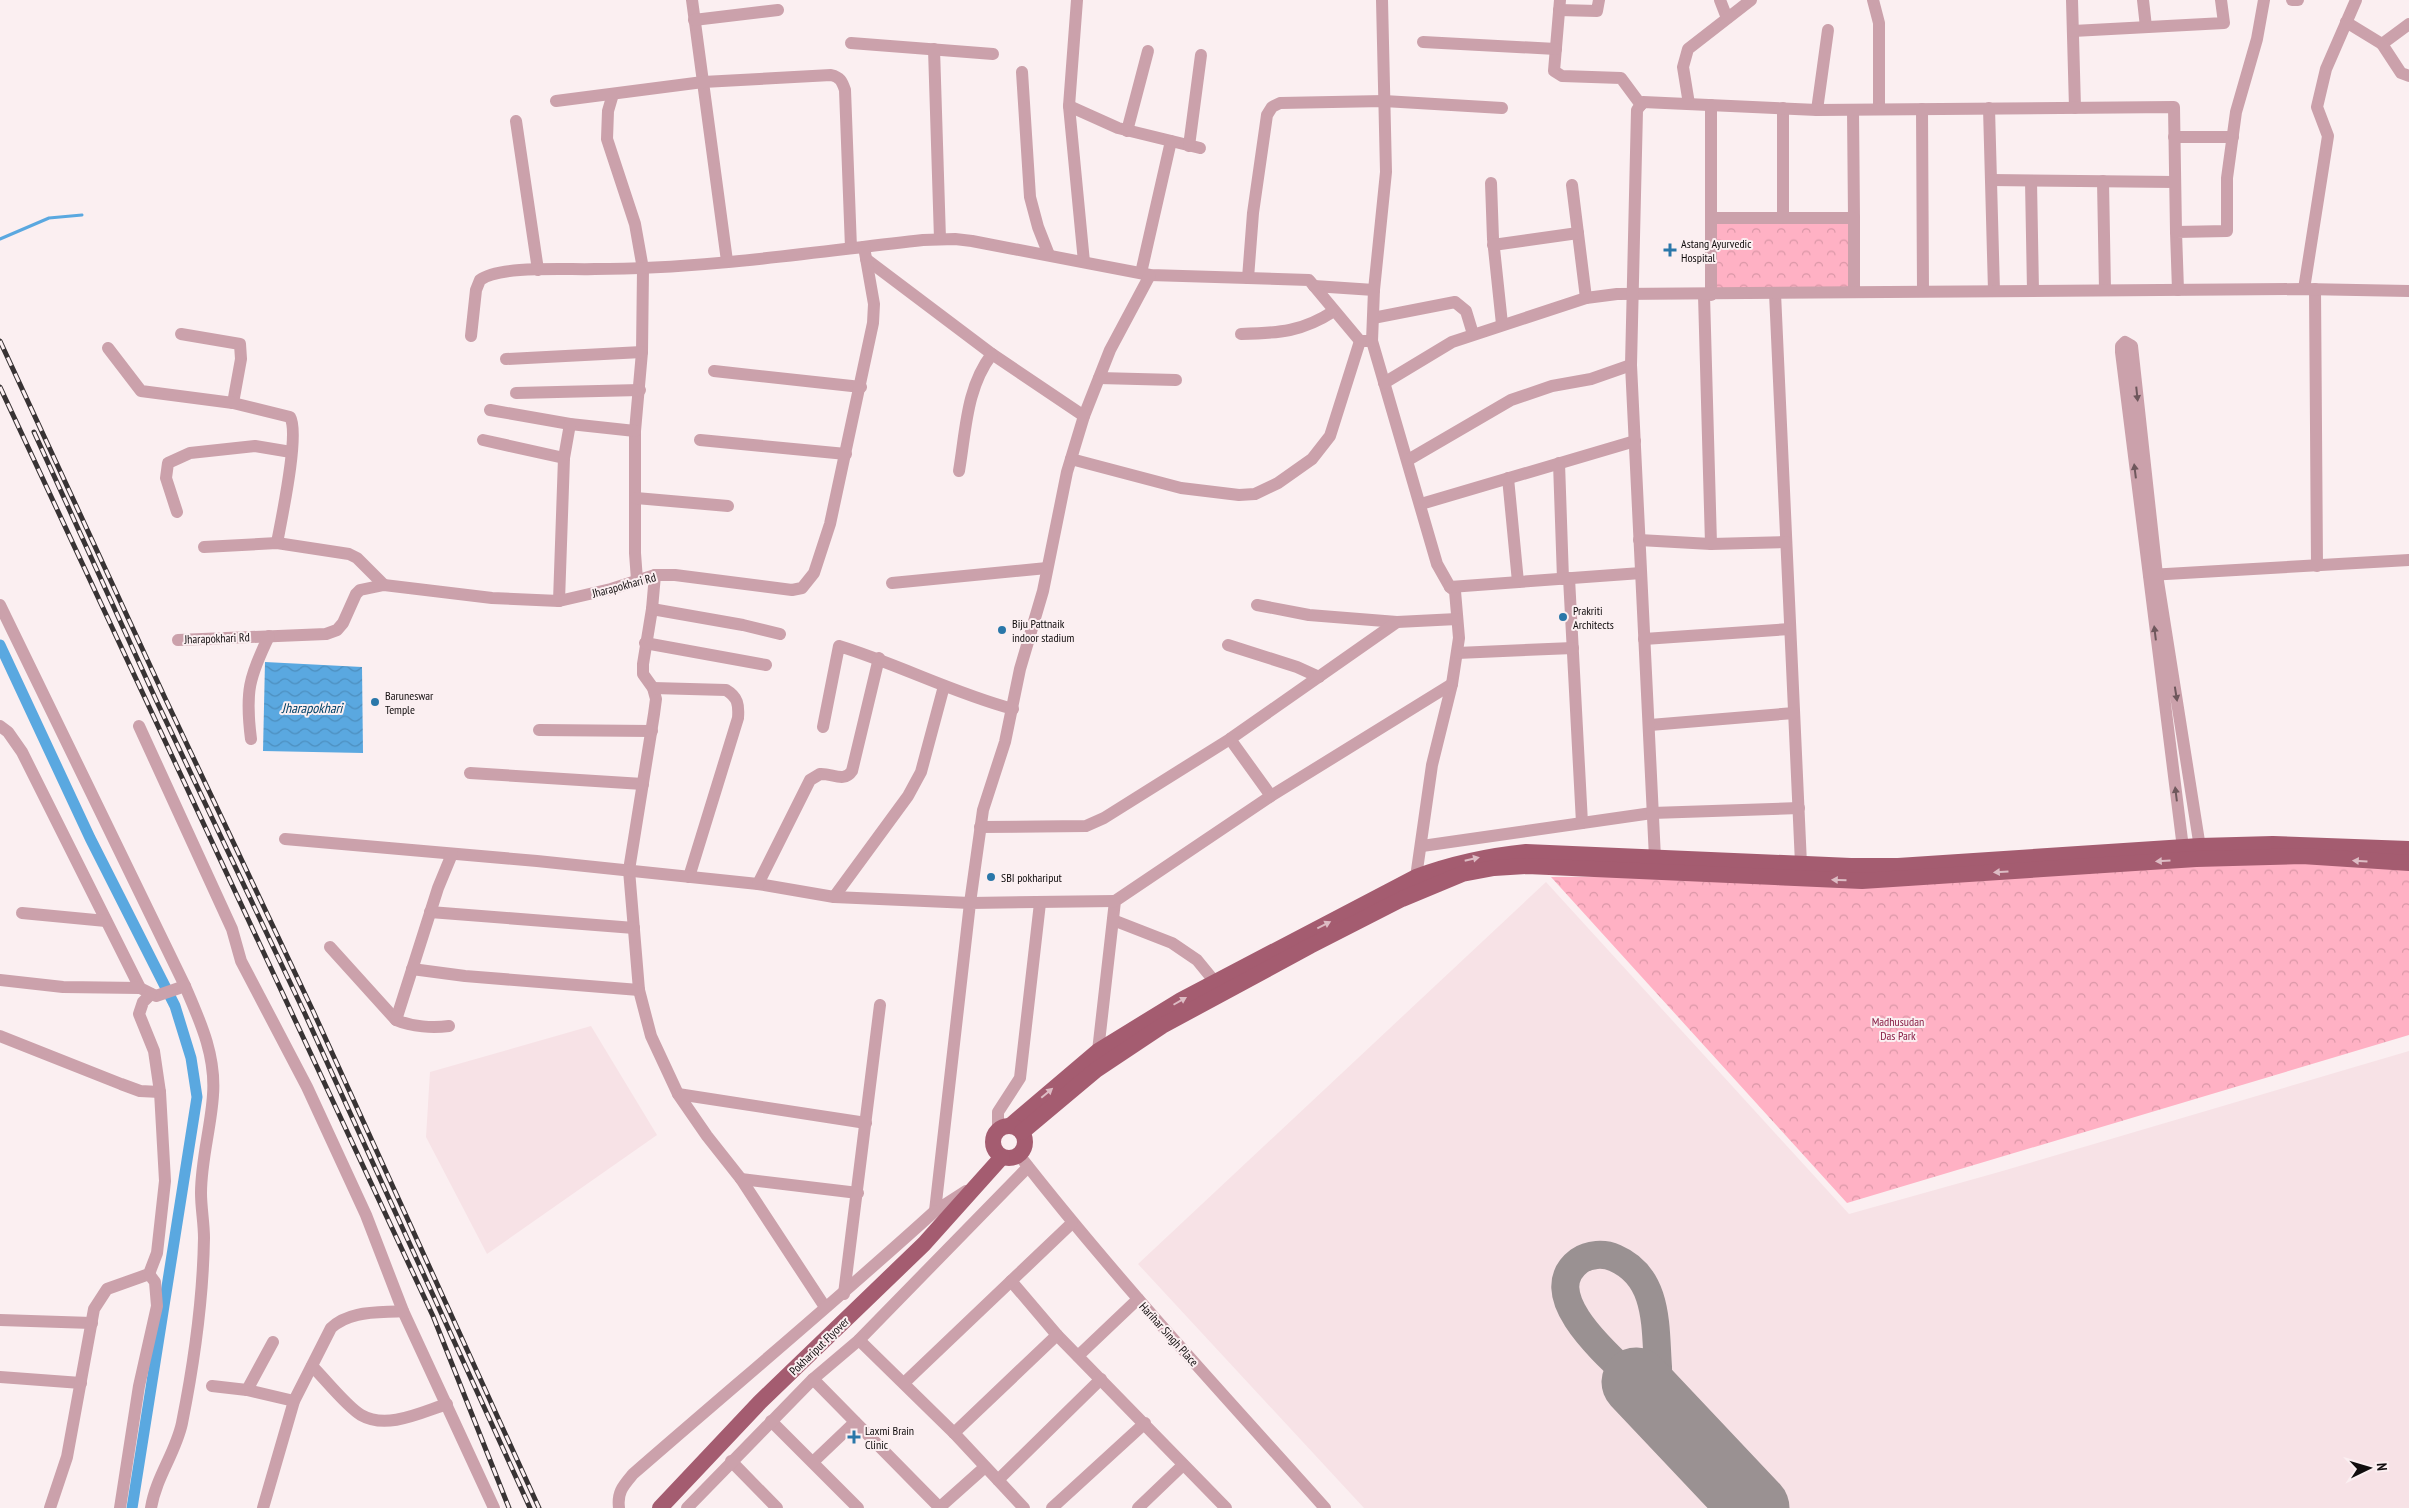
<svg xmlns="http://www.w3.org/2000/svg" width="2409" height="1508" font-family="'PT Sans Narrow',sans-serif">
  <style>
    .built { fill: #f7e2e6 }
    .park { fill: url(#park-crowns) }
    .water { fill: url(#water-waves) }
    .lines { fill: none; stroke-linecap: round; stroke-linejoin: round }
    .stream { stroke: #5aa8e0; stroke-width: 3 }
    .canal { stroke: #5aa8e0; stroke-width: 11 }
    .taxiway { stroke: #9a9192; stroke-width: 28 }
    .runway { stroke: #9a9192; stroke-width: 69 }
    .minor { stroke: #cba1ab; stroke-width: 12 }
    .major { stroke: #a45c70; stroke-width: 16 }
    .rail-casing { stroke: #383334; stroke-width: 5 }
    .rail { stroke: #fbeff1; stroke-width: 3; stroke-dasharray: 9; stroke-linecap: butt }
    .oneway { fill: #6e575c }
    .oneway2 { fill: #ddbcc4 }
    .poi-dot { fill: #2a77a9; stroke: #fbeff1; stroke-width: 2 }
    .labels { text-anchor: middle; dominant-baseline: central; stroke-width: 4; stroke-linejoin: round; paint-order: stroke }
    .poi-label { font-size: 12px; fill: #110d0e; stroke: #fbeff1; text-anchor: start }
    .street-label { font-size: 12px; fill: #110d0e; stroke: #fbeff1 }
    .park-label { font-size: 12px; fill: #881f46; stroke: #fbeff1 }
    .water-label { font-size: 14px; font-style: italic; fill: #004166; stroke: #fbeff1 }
  </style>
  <defs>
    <pattern id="park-crowns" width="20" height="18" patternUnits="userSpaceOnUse" patternTransform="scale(1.25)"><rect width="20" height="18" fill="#ffb1c4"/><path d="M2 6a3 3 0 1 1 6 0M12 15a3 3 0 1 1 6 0" fill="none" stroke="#da97a7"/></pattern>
    <pattern id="water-waves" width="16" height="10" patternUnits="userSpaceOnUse" patternTransform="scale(1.25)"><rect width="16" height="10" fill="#5aa8e0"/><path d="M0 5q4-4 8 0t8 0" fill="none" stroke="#4d8fbf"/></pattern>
  </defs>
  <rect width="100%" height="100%" fill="#fbeff1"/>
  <g class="built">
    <path d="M 1546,882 L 1849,1214 L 1999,1172 L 2409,1051 L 2409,1508 L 1364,1508 L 1138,1264 Z"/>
    <path d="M 591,1026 L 657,1135 L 487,1254 L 426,1137 L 430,1072 Z"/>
  </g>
  <g class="park">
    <path d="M 1712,219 L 1851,222 L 1852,291 L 1712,294 Z"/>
    <path d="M 2185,860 L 2409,863 L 2409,1035 L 1847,1203 L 1551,877 L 1969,874 Z"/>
  </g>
  <path class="water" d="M 265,662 L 362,667 L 363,753 L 263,751 Z"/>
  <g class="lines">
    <path class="stream" d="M 0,239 L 49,218 L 82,215"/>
    <path class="canal" d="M 0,645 L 90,838 L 175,1006 L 191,1058 L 197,1097 L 132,1508"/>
    <path class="taxiway" d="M 1636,1382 C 1612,1359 1534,1295 1579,1261 C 1589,1254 1604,1253 1615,1258 C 1659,1277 1655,1326 1658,1367 C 1658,1375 1658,1385 1661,1394 C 1668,1413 1685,1431 1697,1447"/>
    <path class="runway" d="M 1636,1382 L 1755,1508"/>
    <g class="minor">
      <path d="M 692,0 L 727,261"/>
      <path d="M 1077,0 L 1069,106 L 1084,262"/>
      <path d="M 1560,0 L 1554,71 L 1562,76 L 1621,78 L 1641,105"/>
      <path d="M 1720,0 L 1727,18"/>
      <path d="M 1873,0 L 1879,23 L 1879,109"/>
      <path d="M 2072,0 L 2075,108"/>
      <path d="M 2143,0 L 2146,27"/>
      <path d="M 2292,0 L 2298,0"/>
      <path d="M 1559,10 L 1597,11 L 1599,0"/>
      <path d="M 694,20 L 778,10"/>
      <path d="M 2346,22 L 2382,44 L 2409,24"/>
      <path d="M 2073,31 L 2224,23 L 2221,0"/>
      <path d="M 1423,42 L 1556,49"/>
      <path d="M 851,43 L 993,54"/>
      <path d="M 2382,44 L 2401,73 L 2409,76"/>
      <path d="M 934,49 L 940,239"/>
      <path d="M 1022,72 L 1030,197 L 1038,227 L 1049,255"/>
      <path d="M 613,94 L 608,111 L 607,139 L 635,224 L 643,269 L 642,352 L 635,431 L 635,553 L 637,580"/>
      <path d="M 556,101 L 703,82 L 831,75 C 840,77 842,81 845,90 L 851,248"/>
      <path d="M 1689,104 L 1683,67 L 1688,49 L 1751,0"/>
      <path d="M 1069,106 L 1118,128 L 1200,148"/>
      <path d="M 1989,108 L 1994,291"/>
      <path d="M 1922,109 L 1923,291"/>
      <path d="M 1817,110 L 1828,30"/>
      <path d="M 1853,110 L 1854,218"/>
      <path d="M 516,121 L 538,270"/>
      <path d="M 1127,131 L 1148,51"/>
      <path d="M 2174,137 L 2233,137"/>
      <path d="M 1189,146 L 1201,55"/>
      <path d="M 1991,180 L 2175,182"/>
      <path d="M 2031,181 L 2033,291"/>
      <path d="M 2103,181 L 2105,290"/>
      <path d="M 1491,183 L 1493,239 L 1502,324"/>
      <path d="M 1572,185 L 1586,298"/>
      <path d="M 1711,218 L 1854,218 L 1854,292"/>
      <path d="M 1783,218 L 1783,108"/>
      <path d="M 1493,245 L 1578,233"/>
      <path d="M 866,259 L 992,354 L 1084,416"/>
      <path d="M 1141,273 L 1171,141"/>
      <path d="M 1248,278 L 1253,213 L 1267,115 L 1272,107 L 1280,103 L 1384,101 L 1502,108"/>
      <path d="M 1314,286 L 1374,290"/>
      <path d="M 2304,289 L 2328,136 L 2317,107 L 2326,69 L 2356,0"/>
      <path d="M 2315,289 L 2317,566"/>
      <path d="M 2178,290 L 2176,232 L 2227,231 L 2227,178 L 2236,112 L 2257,39 L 2264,0"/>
      <path d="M 1775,293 L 1801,864"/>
      <path d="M 1704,295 L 1711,544"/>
      <path d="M 1711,295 L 1711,105"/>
      <path d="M 1373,318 L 1455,302 L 1466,311 L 1473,334"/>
      <path d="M 181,334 L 240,344 L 241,359 L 233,403"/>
      <path d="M 1241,334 C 1279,333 1302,332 1334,311"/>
      <path d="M 471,336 L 476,290 L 480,280 C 499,265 569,270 595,269 C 704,269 814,252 923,240 L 955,239 L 972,241 L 1150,275 L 1309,280 L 1360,341 L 1372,341 L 1437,564 L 1450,587 L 1455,591 L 1459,638 L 1452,684 L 1432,765 L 1416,877"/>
      <path d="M 1372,341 L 1374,290 L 1386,172 L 1382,0"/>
      <path d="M 108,348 L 141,391 L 233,403 L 290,417 C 300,433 281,521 277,543"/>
      <path d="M 506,359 L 642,352"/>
      <path d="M 714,371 L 861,387"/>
      <path d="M 1099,378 L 1176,380"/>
      <path d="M 1384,383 L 1452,342 L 1586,298 L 1617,294 L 2304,289 L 2409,291"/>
      <path d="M 516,393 L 640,390"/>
      <path d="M 490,410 L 570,424 L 635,431"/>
      <path d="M 483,440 L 564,458"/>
      <path d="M 700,440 L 846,454"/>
      <path d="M 1071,459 L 1181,488 L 1239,495 L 1255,494 L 1278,483 L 1312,459 L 1330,436 L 1360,341"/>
      <path d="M 1408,460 L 1511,400 L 1552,386 L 1591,379 L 1631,365"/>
      <path d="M 1559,463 L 1563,579"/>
      <path d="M 959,471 C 966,430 966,388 992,354"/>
      <path d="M 1508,478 L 1518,582"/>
      <path d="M 636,498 L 728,506"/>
      <path d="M 1421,504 L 1635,441"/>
      <path d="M 177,512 L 166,478 L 168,463 L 190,453 L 255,446 L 291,452"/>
      <path d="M 1639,540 L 1711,544 L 1786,542"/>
      <path d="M 204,547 L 277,543 L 349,554 L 357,558 L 384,585"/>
      <path d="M 655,575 L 652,609 L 643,664 L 643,674 L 653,688 L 656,699 L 654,714 L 629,870 L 639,990 L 651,1036 L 678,1094 L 707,1136 L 741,1179 L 825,1307"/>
      <path d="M 2149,575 L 2409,560"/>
      <path d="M 1569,578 L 1582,823"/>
      <path d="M 892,583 L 1047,568"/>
      <path d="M 1450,587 L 1641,573"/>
      <path d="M 559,601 L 564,458 L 570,424"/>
      <path d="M 0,605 L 185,986 C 200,1021 216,1055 213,1095 C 211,1127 201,1160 201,1193 C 201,1208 204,1223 204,1238 C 203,1299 194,1363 182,1423 C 176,1452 156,1477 151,1508"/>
      <path d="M 1257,605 L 1309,615 L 1397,622 L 1457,619"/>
      <path d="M 652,609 L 743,625 L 780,634"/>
      <path d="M 1644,639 L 1790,629"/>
      <path d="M 178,640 L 326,634 L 337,630 L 343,623 L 356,594 L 360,590 L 384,585 L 492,598 L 559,601 L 611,589 L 655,575 L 675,575 L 792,590 L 802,588 L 814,573 L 830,524 L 873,323 L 874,304 L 864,247"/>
      <path d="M 645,643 L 766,665"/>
      <path d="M 1228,645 L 1297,667 L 1319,677"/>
      <path d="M 1457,653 L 1573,648"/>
      <path d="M 653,688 L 726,690 C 738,697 739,705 738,718 L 689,877"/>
      <path d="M 1650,725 L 1794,713"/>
      <path d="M 0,726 L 8,732 L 22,752 L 140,988 L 156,996 L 185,986"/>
      <path d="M 139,726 L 232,929 L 241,961 L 307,1087 L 366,1215 L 403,1311 L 494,1508"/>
      <path d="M 823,727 L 839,646 C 898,664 953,693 1013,709"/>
      <path d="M 539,730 L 652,731"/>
      <path d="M 251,739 C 245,692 249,677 269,636"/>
      <path d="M 1230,739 L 1271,796"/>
      <path d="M 470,773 L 643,784"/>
      <path d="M 980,827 L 1086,826 L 1104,818 L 1230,739 L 1397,622"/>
      <path d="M 285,839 L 537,861 L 758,884 L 834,897 L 970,903 L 983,810 L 1005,742 L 1020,669 L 1043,591 L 1067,472 L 1084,416 L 1110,350 L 1150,275"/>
      <path d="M 1422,846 L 1652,813 L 1799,808"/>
      <path d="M 2184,856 L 2121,352 L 2121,346 L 2125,342 L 2132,346 L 2157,575 L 2201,854"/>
      <path d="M 1655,858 L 1631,365 L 1637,110 L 1643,102 L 1817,110 L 2174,107 L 2176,232"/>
      <path d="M 758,884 L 810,780 L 820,774 C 832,773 844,783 852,771 L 879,658"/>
      <path d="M 834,897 L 908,796 L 921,772 L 944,686"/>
      <path d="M 430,912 L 634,928"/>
      <path d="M 22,913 L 106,921"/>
      <path d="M 1113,920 L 1172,943 L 1197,960 L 1215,982"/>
      <path d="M 330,947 L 396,1020 C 412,1027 433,1028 449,1026"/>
      <path d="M 412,969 L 465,976 L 639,990"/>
      <path d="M 0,980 L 63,987 L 140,988"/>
      <path d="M 396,1020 L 438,888 L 452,854"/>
      <path d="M 0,1036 L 121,1084 L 140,1091 L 160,1092"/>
      <path d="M 1098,1051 L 1115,901 L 1271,796 L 1452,684"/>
      <path d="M 678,1094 L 866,1123"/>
      <path d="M 998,1130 L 998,1112 L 1020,1078 L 1040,903"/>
      <path d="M 1019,1155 C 1115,1278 1221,1392 1325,1508"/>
      <path d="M 741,1179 L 858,1193"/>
      <path d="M 966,1191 L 935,1211 L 970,903 L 1115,901"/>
      <path d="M 1011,1281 L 1057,1335 L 1226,1508"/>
      <path d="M 844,1294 L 880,1005"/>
      <path d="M 0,1320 L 92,1323"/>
      <path d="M 859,1340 L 954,1433 L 1024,1508"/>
      <path d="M 1078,1356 L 1138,1299"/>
      <path d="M 312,1366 C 325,1379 347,1407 361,1415 C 387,1430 422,1412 447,1404"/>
      <path d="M 0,1377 L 81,1383"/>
      <path d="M 813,1379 L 939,1507"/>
      <path d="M 904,1383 L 1072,1223"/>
      <path d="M 212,1386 L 247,1390 L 294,1401"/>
      <path d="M 247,1390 L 273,1342"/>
      <path d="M 771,1421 L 858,1508"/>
      <path d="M 954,1433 L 1057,1335"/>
      <path d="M 731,1461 L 777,1508"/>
      <path d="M 813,1462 L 855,1422"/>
      <path d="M 998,1480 L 1101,1379"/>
      <path d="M 50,1508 L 67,1457 L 94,1309 L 107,1289 L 149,1274 L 157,1253 L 165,1181 L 160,1092 L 154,1051 L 139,1014 L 143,1002 L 151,994"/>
      <path d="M 120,1508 L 139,1386 L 157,1306 L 155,1282 L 149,1274"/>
      <path d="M 263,1508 L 294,1401 L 331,1328 C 350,1310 378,1313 403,1311"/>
      <path d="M 619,1508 C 617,1492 623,1486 633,1474 C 734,1386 836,1301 935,1211"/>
      <path d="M 687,1508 L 813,1379 L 859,1340 L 1028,1167"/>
      <path d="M 939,1508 L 985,1467"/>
      <path d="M 1052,1508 L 1145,1423"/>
      <path d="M 1138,1508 L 1183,1465"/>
    </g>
    <g class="major">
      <path d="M 1011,1125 L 1098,1051 L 1181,1000 L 1416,877 C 1454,863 1486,856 1526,852 L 1851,866 L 1898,866 L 2200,846 L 2273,844 L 2409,849"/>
      <circle cx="1009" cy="1142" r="16"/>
      <path d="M 1022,1132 L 1096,1070 L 1162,1026 L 1310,946 L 1402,899 L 1462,874 L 1494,868 L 1527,866 L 1862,881 L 2196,859 L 2302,856 L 2409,863"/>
      <path d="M 660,1508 L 760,1402 L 924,1244 L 1002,1157"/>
    </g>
    <defs>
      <g id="rail">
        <path d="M 0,341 L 165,698 L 313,1011 L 539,1508"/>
        <path d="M 0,387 L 433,1316 L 509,1508"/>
        <path d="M 34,432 L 157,702 L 305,1014 L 530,1508"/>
      </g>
    </defs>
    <use href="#rail" class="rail-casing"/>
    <use href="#rail" class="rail"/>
  </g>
  <defs><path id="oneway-solid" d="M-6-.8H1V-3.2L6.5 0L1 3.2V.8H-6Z" transform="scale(1.25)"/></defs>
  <g class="oneway">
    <use href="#oneway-solid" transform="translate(2137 394) rotate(84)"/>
    <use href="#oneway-solid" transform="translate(2135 471) rotate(-97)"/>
    <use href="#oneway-solid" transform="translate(2155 633) rotate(-97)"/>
    <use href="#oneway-solid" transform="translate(2176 694) rotate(81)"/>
    <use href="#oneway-solid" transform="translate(2176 794) rotate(-97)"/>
  </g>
  <g class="oneway2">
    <use href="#oneway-solid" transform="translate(1472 859) rotate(-13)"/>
    <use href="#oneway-solid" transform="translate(2163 861) rotate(177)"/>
    <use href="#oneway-solid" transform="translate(2360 861) rotate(-176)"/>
    <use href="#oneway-solid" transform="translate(2001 872) rotate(176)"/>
    <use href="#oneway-solid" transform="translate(1839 880) rotate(-178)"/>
    <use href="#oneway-solid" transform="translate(1324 925) rotate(-27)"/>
    <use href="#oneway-solid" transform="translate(1180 1001) rotate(-30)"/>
    <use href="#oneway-solid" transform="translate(1047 1093) rotate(-40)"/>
  </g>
  <g class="poi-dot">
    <path d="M1667.5 242.5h5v5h5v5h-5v5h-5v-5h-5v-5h5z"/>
    <circle cx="1563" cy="617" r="5"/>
    <circle cx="1002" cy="630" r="5"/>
    <circle cx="375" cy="702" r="5"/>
    <circle cx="991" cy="877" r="5"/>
    <path d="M851.5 1429.5h5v5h5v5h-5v5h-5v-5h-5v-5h5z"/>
  </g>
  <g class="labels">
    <g class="poi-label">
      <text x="1681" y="243">Astang Ayurvedic<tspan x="1681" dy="14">Hospital</tspan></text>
      <text x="1573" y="610">Prakriti<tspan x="1573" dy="14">Architects</tspan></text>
      <text x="1012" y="623">Biju Pattnaik<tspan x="1012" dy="14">indoor stadium</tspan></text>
      <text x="385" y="695">Baruneswar<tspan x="385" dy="14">Temple</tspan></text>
      <text x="1001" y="877">SBI pokhariput</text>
      <text x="865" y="1430">Laxmi Brain<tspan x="865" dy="14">Clinic</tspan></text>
    </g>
    <g class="street-label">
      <text transform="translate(624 585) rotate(-15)">Jharapokhari Rd</text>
      <text transform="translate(217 638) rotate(-2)">Jharapokhari Rd</text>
      <text transform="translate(1169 1334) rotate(48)">Harihar Singh Place</text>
      <text transform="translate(819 1346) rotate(-44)">Pokhariput Flyover</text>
    </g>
    <g class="park-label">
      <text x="1898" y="1021">Madhusudan<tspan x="1898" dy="14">Das Park</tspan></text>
    </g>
    <g class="water-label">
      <text x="312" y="708">Jharapokhari</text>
    </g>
  </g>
  <g transform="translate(2369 1468) rotate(85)" stroke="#fbeff1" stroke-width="4" paint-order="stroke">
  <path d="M0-4L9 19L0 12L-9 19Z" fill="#110d0e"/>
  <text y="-8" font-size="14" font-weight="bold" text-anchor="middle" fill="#110d0e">N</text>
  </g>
</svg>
